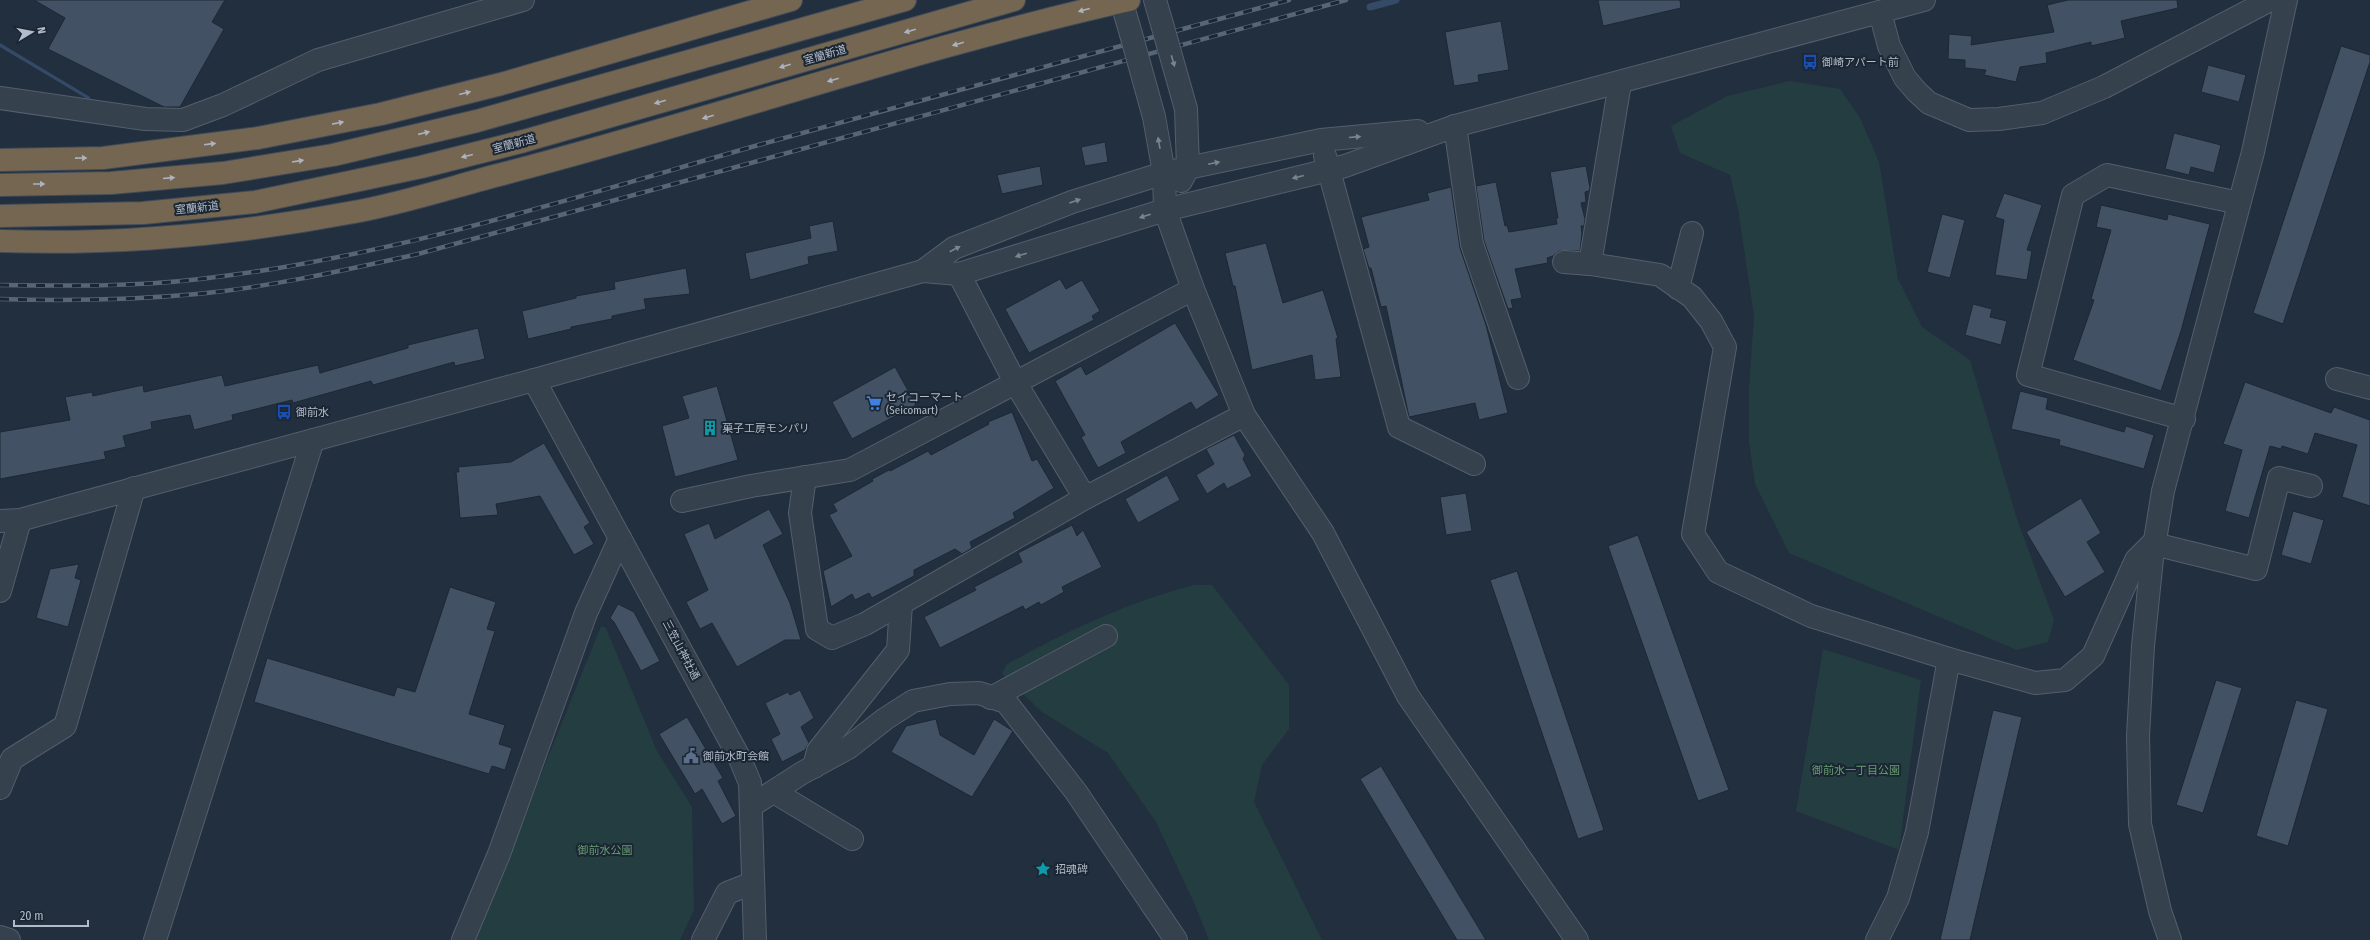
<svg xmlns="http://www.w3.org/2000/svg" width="2370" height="940" font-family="'Fira Sans Condensed','Noto Sans JP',sans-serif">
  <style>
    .green { fill: #243d40 }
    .water { fill: #344a67 }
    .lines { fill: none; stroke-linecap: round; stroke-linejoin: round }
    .stream { stroke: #344a67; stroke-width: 7 }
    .building { fill: #425163; stroke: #1d2835 }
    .minor-casing { stroke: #545e6c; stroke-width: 24 }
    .highway-casing { stroke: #414b59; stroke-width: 24 }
    .minor { stroke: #36414e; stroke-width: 22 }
    .highway { stroke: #756652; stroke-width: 22 }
    .rail-casing { stroke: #576576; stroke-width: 4.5 }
    .rail { stroke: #1b2633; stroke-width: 3; stroke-dasharray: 9; stroke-linecap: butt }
    .minor-bridge-casing { stroke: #545e6c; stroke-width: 24; stroke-linecap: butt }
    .minor-bridge { stroke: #36414e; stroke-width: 22 }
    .oneway { fill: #acb2be }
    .oneway2 { fill: #7a8492 }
    .labels { text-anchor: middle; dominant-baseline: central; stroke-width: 4; stroke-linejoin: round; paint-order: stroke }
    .street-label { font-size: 11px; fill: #b2bbca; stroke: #1b2633 }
    .poi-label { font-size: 11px; fill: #b2bbca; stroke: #1b2633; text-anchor: start }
    .park-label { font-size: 11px; fill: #679c72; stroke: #1b2633 }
  </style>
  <rect width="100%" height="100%" fill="#222f3f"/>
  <g class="green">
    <path d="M 1790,81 L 1840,89 L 1860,118 L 1879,162 L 1898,279 L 1922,327 L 1970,360 L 2017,519 L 2054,620 L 2048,642 L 2017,650 L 1789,553 L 1755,484 L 1749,442 L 1749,387 L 1754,316 L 1738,209 L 1730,175 L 1680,153 L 1671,126 L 1727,96 Z"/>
    <path d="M 1194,585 L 1212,585 L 1289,685 L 1289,729 L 1262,765 L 1254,802 L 1322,940 L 1209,940 L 1195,905 L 1156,822 L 1108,753 L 1042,712 L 1002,674 L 1006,665 C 1066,631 1128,602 1194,585 Z"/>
    <path d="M 601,626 L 606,628 L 657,751 L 692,807 L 694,910 L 680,940 L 474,940 Z"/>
    <path d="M 1823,649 L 1921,680 L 1899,850 L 1796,811 Z"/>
  </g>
  <path class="water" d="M 0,43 L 90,97 L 89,100 L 0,47 Z"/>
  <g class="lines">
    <path class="stream" d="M 1370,7 L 1396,0"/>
  </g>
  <g class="building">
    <path d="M 34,0 L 225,0 L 212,22 L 224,29 L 180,107 L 164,107 L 48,49 L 65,18 Z"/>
    <path d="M 1598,0 L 1680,0 L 1681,8 L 1603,26 Z"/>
    <path d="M 2068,0 L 2177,0 L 2178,8 L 2121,21 L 2125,38 L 2091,46 L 2091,42 L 2046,53 L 2047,63 L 2020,67 L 2016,82 L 1984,75 L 1986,70 L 1965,68 L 1965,60 L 1948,59 L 1949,34 L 1972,36 L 1971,45 L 2054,32 L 2047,5 Z"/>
    <path d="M 1501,21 L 1509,70 L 1478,75 L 1479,82 L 1454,86 L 1445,32 Z"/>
    <path d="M 2341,46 L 2370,55 L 2370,62 L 2283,324 L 2253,313 Z"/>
    <path d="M 2208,65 L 2246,75 L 2239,102 L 2201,92 Z"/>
    <path d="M 2174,133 L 2221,145 L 2214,173 L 2191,167 L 2189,175 L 2165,169 Z"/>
    <path d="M 1105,142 L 1108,162 L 1085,166 L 1081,147 Z"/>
    <path d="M 1040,166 L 1043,185 L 1002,194 L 997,175 Z"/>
    <path d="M 1586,166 L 1590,188 L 1589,191 L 1585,192 L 1586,202 L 1581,203 L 1585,219 L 1584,226 L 1581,226 L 1582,233 L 1580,251 L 1559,251 L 1553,256 L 1547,258 L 1548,263 L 1515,269 L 1522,298 L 1511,300 L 1513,308 L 1508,309 L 1484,241 L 1476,186 L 1496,182 L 1505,226 L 1507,225 L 1509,232 L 1557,224 L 1556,218 L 1558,218 L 1550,172 Z"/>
    <path d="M 1451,187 L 1460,248 L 1486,325 L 1508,413 L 1479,420 L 1475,403 L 1409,417 L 1386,306 L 1381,307 L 1371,268 L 1369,268 L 1363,249 L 1369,247 L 1361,217 L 1429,200 L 1427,193 Z"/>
    <path d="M 2004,193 L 2042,205 L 2027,250 L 2032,251 L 2027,280 L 1995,275 L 2004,220 L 1995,217 Z"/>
    <path d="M 2101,205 L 2167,220 L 2168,214 L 2210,224 L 2181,331 L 2161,391 L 2073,360 L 2094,300 L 2091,299 L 2111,230 L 2096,227 Z"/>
    <path d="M 1942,214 L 1965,220 L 1950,278 L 1927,272 Z"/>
    <path d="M 833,221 L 838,251 L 808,257 L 809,264 L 750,280 L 745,253 L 811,238 L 809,226 Z"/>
    <path d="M 1266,243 L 1283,303 L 1323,290 L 1338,338 L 1336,339 L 1341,377 L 1315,380 L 1312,355 L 1252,370 L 1235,286 L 1233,286 L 1225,253 Z"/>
    <path d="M 686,268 L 690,294 L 644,299 L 646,309 L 612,316 L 612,319 L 571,327 L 571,329 L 528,339 L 522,311 L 576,298 L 576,296 L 615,289 L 614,282 Z"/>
    <path d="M 1060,279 L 1066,289 L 1082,280 L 1100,311 L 1092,316 L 1094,320 L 1029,353 L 1005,309 Z"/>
    <path d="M 1973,304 L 1992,309 L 1990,317 L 2007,321 L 2001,345 L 1965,335 Z"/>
    <path d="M 1175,323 L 1219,395 L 1196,410 L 1191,402 L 1121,442 L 1126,453 L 1098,468 L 1081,437 L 1085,435 L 1055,381 L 1081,366 L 1086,375 Z"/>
    <path d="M 478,328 L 485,359 L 455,366 L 454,362 L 373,385 L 371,381 L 293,403 L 292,400 L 232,415 L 233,420 L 194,430 L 190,415 L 151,422 L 152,429 L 123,436 L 126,447 L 104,452 L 106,459 L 0,479 L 0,432 L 70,420 L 65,397 L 92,392 L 93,396 L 143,385 L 144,392 L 222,375 L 225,386 L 318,365 L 320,373 L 408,348 L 408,345 Z"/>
    <path d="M 895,367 L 916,405 L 852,439 L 832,402 Z"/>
    <path d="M 2245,382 L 2331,413 L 2334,407 L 2370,420 L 2370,506 L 2342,497 L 2357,445 L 2315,433 L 2308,454 L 2282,446 L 2281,449 L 2270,446 L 2249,518 L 2225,511 L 2242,450 L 2223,444 Z"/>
    <path d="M 717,386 L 738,460 L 675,477 L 662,426 L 689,418 L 682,396 Z"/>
    <path d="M 2020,391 L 2048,398 L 2046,409 L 2124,432 L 2126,426 L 2154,435 L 2144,469 L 2059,445 L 2060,440 L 2011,429 Z"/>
    <path d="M 1012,412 L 1032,461 L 1037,459 L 1054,488 L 1013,513 L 1015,518 L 970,542 L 972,548 L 962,554 L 955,549 L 914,570 L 914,576 L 872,598 L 869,593 L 855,600 L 852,594 L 831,607 L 823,571 L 852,556 L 829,515 L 837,511 L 833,504 L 873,481 L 872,479 L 889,470 L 890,471 L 928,451 L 931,455 L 989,424 L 988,422 Z"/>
    <path d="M 1234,435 L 1245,455 L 1243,459 L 1252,476 L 1227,489 L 1224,483 L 1207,494 L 1196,475 L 1214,464 L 1206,449 Z"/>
    <path d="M 544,443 L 590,523 L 584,527 L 594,544 L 574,555 L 540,496 L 496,504 L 498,515 L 460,518 L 456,472 L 459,472 L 458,467 L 511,462 Z"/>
    <path d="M 1167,475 L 1180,500 L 1138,523 L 1125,499 Z"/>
    <path d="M 1466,493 L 1472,531 L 1446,535 L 1440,497 Z"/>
    <path d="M 2081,498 L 2101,533 L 2087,542 L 2105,572 L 2065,597 L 2026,532 Z"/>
    <path d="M 769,509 L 783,534 L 763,545 L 790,603 L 801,640 L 785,640 L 737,667 L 712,623 L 700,629 L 686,602 L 708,590 L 684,534 L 709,523 L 715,539 Z"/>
    <path d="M 2293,511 L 2324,520 L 2311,564 L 2281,555 Z"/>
    <path d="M 1072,525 L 1077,536 L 1083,530 L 1102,567 L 1062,587 L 1064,592 L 1041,605 L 1039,602 L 1025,610 L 1023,606 L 940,648 L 924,617 L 976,590 L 974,587 L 1022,562 L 1018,553 Z"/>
    <path d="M 1638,535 L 1729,790 L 1698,801 L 1608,546 Z"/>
    <path d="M 79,564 L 75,578 L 81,580 L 68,627 L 36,618 L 50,569 Z"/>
    <path d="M 1517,571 L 1604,830 L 1578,839 L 1490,580 Z"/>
    <path d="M 450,587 L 496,602 L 487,629 L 495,631 L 469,714 L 505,725 L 499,744 L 512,748 L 505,770 L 492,766 L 489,774 L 254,702 L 267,658 L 394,696 L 397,687 L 415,692 Z"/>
    <path d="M 618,604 L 634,612 L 660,661 L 641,671 L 614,622 L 610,618 Z"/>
    <path d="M 2216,680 L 2242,688 L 2203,813 L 2176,805 Z"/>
    <path d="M 800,690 L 814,718 L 801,727 L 809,743 L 805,750 L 782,762 L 771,739 L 780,734 L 765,703 L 788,692 L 790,695 Z"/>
    <path d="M 2296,700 L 2328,709 L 2288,846 L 2256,836 Z"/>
    <path d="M 1993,710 L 2022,717 L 1970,940 L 1940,940 Z"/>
    <path d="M 687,717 L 723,778 L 718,781 L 736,816 L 722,824 L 702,789 L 695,794 L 659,734 Z"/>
    <path d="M 936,719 L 940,735 L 974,755 L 994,719 L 1013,731 L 972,797 L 891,752 L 906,726 Z"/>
    <path d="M 1381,766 L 1486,940 L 1457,940 L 1360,779 Z"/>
  </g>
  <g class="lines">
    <defs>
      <g id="minor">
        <path d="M 1121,0 L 1131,34"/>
        <path d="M 1155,0 L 1162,24"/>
        <path d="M 1880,12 L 1889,46 L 1905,78 L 1917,92 L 1929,103 L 1969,120 L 1999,119 L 2042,113 L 2104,87 L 2270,0"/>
        <path d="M 1620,83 L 1590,264 L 1660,275 L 1692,297 L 1711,321 L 1725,347 L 1693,534 L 1718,572 L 1811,616 L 1949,659 L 2035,683 L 2065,680 L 2093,656 L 2136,560 L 2155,541"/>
        <path d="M 0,98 L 145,119 L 183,120 L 223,105 L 318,60 L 523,0"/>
        <path d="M 1154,117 L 1164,173 L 1165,210 L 1193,289 L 1244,415 L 1323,533 L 1408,696 L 1577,940"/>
        <path d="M 1455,126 L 1472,244 L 1518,378"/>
        <path d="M 1325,156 L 1399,427 L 1474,464"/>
        <path d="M 1181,181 L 1188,168 L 1186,109"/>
        <path d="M 1564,262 L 1590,264"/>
        <path d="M 923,271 L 954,248 L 1072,202 L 1164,173 L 1321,140 L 1418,131"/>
        <path d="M 959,274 L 1015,382 L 1085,498"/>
        <path d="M 1678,288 L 1692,233"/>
        <path d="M 2337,379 L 2370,388"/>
        <path d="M 534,380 L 740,759 L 750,783 L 755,940"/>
        <path d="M 2184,419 L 2028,375 L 2073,195 L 2107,175 L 2239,203"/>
        <path d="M 805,477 L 800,513 L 817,629 L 832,638 L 865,624 L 1085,498 L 1244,415"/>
        <path d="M 682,501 L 751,486 L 850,470 L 1193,289"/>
        <path d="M 0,521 L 20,520 L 63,508 L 534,380 L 923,271 L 959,274 L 1165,210 L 1345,166 L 1455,126 L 1924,0"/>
        <path d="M 2154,544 L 2256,569 L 2279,478 L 2311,486"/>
        <path d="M 0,591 L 20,520"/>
        <path d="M 991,698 L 1106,636"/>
        <path d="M 814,767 L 818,751 L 898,650 L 901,604"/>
        <path d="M 0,788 L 12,759 L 65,726 L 134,488"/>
        <path d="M 774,792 L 852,839"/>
        <path d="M 751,806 L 802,773 L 848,748 L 885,719 L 913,701 L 950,694 L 979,693 L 1006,702 L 1076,792 L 1176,940"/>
        <path d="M 0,937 L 9,940"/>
        <path d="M 155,940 L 313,440"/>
        <path d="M 463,940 L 499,854 L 586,613 L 620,538"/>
        <path d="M 703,940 L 727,893 L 753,883"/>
        <path d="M 1877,940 L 1898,898 L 1917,832 L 1949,659"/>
        <path d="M 2170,940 L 2160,911 L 2140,824 L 2138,736 L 2143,646 L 2152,559 L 2163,491 L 2253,152 L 2286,0"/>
      </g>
      <g id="highway">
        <path d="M 0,160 L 103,158 L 258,138 L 381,114 L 501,84 L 791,0"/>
        <path d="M 0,185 L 111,183 L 223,173 L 333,155 L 477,121 L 905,0"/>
        <path d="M 0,216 L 143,213 L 255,202 L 421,167 L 524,141 L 1014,0"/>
        <path d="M 0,241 C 118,245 238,234 354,212 C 405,203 455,186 506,173 C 714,119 919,47 1129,0"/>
      </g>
    </defs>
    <use href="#minor" class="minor-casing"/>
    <use href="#highway" class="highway-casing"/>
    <use href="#minor" class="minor"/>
    <use href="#highway" class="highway"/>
    <defs>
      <g id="rail">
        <path d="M 0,285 C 66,286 133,287 200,279 C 389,258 579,196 762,144 C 937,95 1113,48 1289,0"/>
        <path d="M 0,299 C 66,301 131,300 197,294 C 271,287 345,270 418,254 L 1346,0"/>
      </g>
    </defs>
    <use href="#rail" class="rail-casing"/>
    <use href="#rail" class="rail"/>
    <defs>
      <g id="minor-bridge">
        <path d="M 1162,24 L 1186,109"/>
        <path d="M 1131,34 L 1154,117"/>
      </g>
    </defs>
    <use href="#minor-bridge" class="minor-bridge-casing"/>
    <use href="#minor-bridge" class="minor-bridge"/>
  </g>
  <defs><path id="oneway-solid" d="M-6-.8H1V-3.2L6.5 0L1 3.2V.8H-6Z"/></defs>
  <g class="oneway">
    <use href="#oneway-solid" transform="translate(1084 10) rotate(165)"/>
    <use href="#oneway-solid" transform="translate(910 31) rotate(164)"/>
    <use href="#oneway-solid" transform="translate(958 44) rotate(164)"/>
    <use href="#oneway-solid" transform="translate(785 66) rotate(164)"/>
    <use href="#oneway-solid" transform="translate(833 80) rotate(164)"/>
    <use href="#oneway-solid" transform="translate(465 93) rotate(-14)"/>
    <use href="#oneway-solid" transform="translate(660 102) rotate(164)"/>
    <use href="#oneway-solid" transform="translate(708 117) rotate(164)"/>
    <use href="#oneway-solid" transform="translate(338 123) rotate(-11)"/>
    <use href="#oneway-solid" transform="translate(424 133) rotate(-13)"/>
    <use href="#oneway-solid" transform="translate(210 144) rotate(-7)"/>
    <use href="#oneway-solid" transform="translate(467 156) rotate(166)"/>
    <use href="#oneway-solid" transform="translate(81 158) rotate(-1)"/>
    <use href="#oneway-solid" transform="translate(298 161) rotate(-9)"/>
    <use href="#oneway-solid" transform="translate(169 178) rotate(-5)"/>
    <use href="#oneway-solid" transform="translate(39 184)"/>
  </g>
  <g class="oneway2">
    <use href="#oneway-solid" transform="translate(1173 61) rotate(74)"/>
    <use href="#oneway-solid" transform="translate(1355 137) rotate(-5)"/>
    <use href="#oneway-solid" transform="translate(1159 143) rotate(-100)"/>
    <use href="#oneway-solid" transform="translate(1214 163) rotate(-12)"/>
    <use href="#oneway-solid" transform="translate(1298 177) rotate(166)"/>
    <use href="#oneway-solid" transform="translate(1075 201) rotate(-19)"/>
    <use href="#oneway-solid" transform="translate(1145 216) rotate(163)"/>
    <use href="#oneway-solid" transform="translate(955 249) rotate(-28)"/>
    <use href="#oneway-solid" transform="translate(1021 255) rotate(163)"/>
  </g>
  <defs>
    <symbol id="bus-bare" viewBox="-9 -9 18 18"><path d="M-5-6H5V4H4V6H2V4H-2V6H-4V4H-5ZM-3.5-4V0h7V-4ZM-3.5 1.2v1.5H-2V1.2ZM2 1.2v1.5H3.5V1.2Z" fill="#1a4fb4" stroke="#1b2633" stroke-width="2.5" paint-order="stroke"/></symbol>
    <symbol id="supermarket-bare" viewBox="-9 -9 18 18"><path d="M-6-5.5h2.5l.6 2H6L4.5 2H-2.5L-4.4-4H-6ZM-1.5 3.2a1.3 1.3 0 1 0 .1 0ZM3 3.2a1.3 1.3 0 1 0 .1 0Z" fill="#3f7fe0" stroke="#1b2633" stroke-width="2.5" paint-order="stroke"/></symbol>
    <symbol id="building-bare" viewBox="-9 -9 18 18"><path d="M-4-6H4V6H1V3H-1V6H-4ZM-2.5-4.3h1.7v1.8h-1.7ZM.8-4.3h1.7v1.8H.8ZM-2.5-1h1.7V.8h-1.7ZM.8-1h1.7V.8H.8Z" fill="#0f9aa8" stroke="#1b2633" stroke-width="2.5" paint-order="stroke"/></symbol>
    <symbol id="civic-bare" viewBox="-9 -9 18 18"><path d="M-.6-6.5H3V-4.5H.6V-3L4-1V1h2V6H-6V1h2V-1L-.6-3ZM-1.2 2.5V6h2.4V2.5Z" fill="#5c6f8a" stroke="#1b2633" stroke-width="2.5" paint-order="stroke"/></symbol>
    <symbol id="sight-bare" viewBox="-9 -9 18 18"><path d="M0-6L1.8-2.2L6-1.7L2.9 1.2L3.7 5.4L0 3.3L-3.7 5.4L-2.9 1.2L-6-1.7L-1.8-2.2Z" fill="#0f9aa8" stroke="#1b2633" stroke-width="2.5" paint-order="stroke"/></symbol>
  </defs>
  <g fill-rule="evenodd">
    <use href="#bus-bare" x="1799" y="51" width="22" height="22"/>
    <use href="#supermarket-bare" x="863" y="392" width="22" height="22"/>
    <use href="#bus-bare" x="273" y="401" width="22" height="22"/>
    <use href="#building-bare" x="699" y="417" width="22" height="22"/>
    <use href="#civic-bare" x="680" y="745" width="22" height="22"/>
    <use href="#sight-bare" x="1032" y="858" width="22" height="22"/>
  </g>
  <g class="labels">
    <g class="street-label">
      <text transform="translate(825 55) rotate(-16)">室蘭新道</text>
      <text transform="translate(514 144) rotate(-15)">室蘭新道</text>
      <text transform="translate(197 208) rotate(-6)">室蘭新道</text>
      <text transform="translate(681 650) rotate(62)">三笠山神社通</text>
    </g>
    <g class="poi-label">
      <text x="1822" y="62">御崎アパート前</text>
      <text x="886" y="397">セイコーマート<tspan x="886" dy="13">(Seicomart)</tspan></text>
      <text x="296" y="412">御前水</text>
      <text x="722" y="428">菓子工房モンパリ</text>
      <text x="703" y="756">御前水町会館</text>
      <text x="1055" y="869">招魂碑</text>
    </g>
    <g class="park-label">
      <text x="1856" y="770">御前水一丁目公園</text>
      <text x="605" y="850">御前水公園</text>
    </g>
  </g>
  <g transform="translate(32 32) rotate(80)" stroke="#1b2633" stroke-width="3" paint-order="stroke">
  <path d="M0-3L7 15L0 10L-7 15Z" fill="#b2bbca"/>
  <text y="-6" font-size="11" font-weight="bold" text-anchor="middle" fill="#b2bbca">N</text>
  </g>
  <path d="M14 920v6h74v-6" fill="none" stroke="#b2bbca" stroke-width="2"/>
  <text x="20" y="920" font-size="12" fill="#b2bbca" stroke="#1b2633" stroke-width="3" paint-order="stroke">20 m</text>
</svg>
